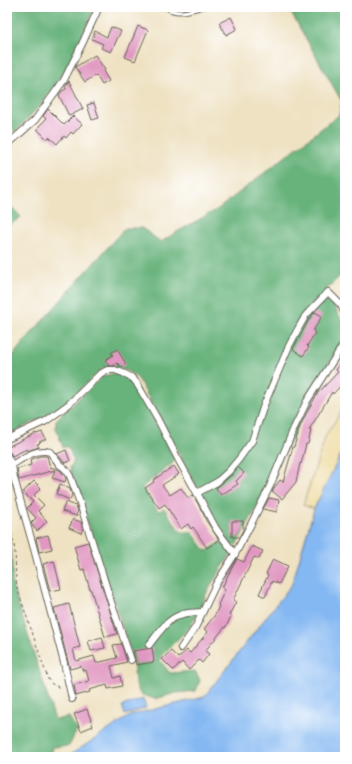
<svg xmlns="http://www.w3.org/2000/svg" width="352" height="764" font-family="Caveat,sans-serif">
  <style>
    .forest { fill: #68b37b; stroke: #42684c }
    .sand { fill: #eeda9e; stroke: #857b5d }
    .water { fill: #84b8f2; stroke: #506a87 }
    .building { fill: #e197c1 }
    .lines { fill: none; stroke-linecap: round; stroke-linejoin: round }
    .service-casing { stroke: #666156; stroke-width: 5 }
    .minor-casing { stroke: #666156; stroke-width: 8 }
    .path { stroke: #666156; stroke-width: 1; stroke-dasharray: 3 3; stroke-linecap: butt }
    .service { stroke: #fff; stroke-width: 3 }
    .minor { stroke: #fff; stroke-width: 6 }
  </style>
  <rect width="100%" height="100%" fill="#fff"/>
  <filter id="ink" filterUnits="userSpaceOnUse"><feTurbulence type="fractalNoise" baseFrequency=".025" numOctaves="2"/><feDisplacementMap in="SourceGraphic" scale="8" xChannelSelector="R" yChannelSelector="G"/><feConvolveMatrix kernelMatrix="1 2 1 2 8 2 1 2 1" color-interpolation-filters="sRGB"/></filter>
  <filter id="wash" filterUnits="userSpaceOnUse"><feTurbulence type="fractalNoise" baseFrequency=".012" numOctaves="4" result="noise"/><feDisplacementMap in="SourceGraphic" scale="16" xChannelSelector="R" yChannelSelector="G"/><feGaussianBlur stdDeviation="0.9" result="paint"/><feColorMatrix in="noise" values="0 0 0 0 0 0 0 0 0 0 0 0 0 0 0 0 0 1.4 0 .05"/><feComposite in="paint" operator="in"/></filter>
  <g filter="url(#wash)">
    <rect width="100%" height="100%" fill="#efe2c3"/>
    <g class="forest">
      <path d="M 7,7 L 94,7 L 86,27 L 67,68 L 44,101 L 15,132 L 7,123 Z"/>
      <path d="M 288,7 L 345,7 L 345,271 L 326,290 L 345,327 L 344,339 L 320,378 L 269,485 L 236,545 L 231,546 L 222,534 L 197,487 L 139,380 C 128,368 119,368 103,368 L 68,401 L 46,416 L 7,435 L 7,363 L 22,344 L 125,228 L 142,228 L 161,242 L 175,233 L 218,209 L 339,115 L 342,102 Z"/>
      <path d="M 7,202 L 21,217 L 7,227 Z"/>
      <path d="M 116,373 L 128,379 L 137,389 L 163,436 L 174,459 L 173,463 L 142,487 L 143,489 L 157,510 L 160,511 L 164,508 L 179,530 L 182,532 L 192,532 L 205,550 L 207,551 L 220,542 L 223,543 L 231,552 L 229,557 L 209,588 L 190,627 L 160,657 L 160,661 L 170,673 L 195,671 L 200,680 L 196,691 L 176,693 L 155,699 L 140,694 L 135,682 L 133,659 L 70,468 L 74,461 L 68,447 L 63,447 L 56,429 L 56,420 L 103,376 Z"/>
      <path d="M 7,529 C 12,548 13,566 12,585 L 55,720 L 69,717 L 77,730 L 69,746 L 53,747 L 51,757 L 7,757 Z"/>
    </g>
    <path class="sand" d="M 345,406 L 345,446 L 314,509 L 303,505 L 326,435 Z"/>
    <g class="water">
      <path d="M 345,446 L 345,757 L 67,757 L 131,715 L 204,697 L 292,584 L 314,509 Z"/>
      <path d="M 143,699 L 146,708 L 125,715 L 122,706 Z"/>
    </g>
    <g id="blocks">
      <g class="building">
        <path d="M 231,17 L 237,29 L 226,35 L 219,23 Z"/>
        <path d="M 138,26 L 148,30 L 135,61 L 125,57 Z"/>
        <path d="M 111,27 L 121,31 L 111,52 L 101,48 L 103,44 L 92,39 L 95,31 L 107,37 Z"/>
        <path d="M 95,55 L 105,70 L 103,71 L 109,81 L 102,85 L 96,75 L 85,82 L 75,67 Z"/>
        <path d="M 69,81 L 83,109 L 69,116 L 59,95 L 62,91 L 66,89 L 65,87 Z"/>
        <path d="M 94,103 L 99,118 L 92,120 L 87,105 Z"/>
        <path d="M 48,109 L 64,125 L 73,116 L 82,124 L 73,134 L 71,132 L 66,138 L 64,136 L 57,144 L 49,137 L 47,139 L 37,129 L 39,127 L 39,126 L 46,119 L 43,116 Z"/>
        <path d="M 315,312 L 322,316 L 313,331 L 315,333 L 307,346 L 309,347 L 303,356 L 293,349 L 310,318 Z"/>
        <path d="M 117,349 L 126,364 L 121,367 L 117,363 L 113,366 L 109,366 L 105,360 L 113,355 L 111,353 Z"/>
        <path d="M 345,354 L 345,381 L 333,394 L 332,392 L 309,430 L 311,430 L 308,444 L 306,444 L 301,464 L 300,463 L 296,482 L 282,499 L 272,491 L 280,480 L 283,482 L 293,447 L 294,447 L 299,429 L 309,408 L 319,391 L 320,391 L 338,372 L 336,370 Z"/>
        <path d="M 42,432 L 46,439 L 39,442 L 40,443 L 37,444 L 39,447 L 27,451 L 27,449 L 12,456 L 10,452 L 8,452 L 7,447 L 36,433 L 36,434 Z"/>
        <path d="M 66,450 L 70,461 L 65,463 L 57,454 Z"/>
        <path d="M 40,456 L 47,456 L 50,467 L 60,470 L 66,478 L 65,482 L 52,478 L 55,470 L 19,480 L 17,469 L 31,465 L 30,460 Z"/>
        <path d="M 174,466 L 179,474 L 162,485 L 170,495 L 181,488 L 188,498 L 192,495 L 197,502 L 206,519 L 205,519 L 219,540 L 207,548 L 193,527 L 191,529 L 188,524 L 181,529 L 165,504 L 159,508 L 145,488 L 154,482 L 153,480 Z"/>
        <path d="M 238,467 L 244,473 L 236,481 L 238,484 L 221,495 L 216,488 L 232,475 Z"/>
        <path d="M 34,481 L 41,488 L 34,495 L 44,505 L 38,511 L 47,521 L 37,531 L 32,525 L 31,523 L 36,518 L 27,508 L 33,502 L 23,492 Z"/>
        <path d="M 60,484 L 70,489 L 72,495 L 70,500 L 56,494 Z"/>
        <path d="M 269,498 L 279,500 L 277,512 L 263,509 Z"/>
        <path d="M 66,502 L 76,506 L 78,511 L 76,516 L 62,511 Z"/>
        <path d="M 73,519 L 81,522 L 83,529 L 81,533 L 69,528 Z"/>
        <path d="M 232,521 L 243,521 L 243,530 L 239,537 L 232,537 Z"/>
        <path d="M 48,535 L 52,549 L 39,552 L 36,538 Z"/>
        <path d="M 88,542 L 117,634 L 105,637 L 91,590 L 90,590 L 84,569 L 81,570 L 74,546 Z"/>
        <path d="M 252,546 L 263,551 L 259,559 L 254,557 L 233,600 L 236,602 L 229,615 L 231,616 L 226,627 L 225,627 L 205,651 L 209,654 L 202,663 L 199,660 L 189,670 L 182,662 L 173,670 L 162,659 L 171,651 L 178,658 L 187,650 L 190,653 L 208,632 L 204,629 L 215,615 L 219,606 L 218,605 L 225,590 L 222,588 L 228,575 L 237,559 L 244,562 Z"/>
        <path d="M 273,559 L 288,566 L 279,584 L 272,581 L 265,597 L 259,594 L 268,575 L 266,574 Z"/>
        <path d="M 54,561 L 61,589 L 50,591 L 43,564 Z"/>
        <path d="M 69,604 L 80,647 L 73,649 L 76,661 L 94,656 L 96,663 L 117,658 L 113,645 L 121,644 L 127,662 L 111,666 L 114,678 L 120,676 L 122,686 L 108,689 L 107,685 L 89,690 L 90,692 L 76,696 L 74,685 L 89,681 L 86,670 L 83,671 L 81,666 L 70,669 L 54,608 Z"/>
        <path d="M 102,637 L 105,648 L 91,651 L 88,641 Z"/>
        <path d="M 152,648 L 154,662 L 136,665 L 135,659 L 133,651 Z"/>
        <path d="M 87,709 L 93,726 L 81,731 L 74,714 Z"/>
      </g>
    </g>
  </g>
  <g filter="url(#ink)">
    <use href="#blocks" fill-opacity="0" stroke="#666156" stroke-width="1"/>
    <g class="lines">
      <defs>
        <path id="service" d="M 165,7 C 177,16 189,11 203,7"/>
        <g id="minor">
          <path d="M 7,145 L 35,120 L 64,80 L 82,44 L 99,7"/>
          <path d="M 7,439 L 46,421 L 69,404 L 100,374 L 107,370 L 115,370 L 123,373 L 131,377 L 136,382 L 158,420 L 178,459 L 197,493 L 217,482 L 229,471 L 239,459 L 252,441 L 264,405 L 289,346 L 298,329 L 306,315 L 328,292 L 341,305 L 345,314"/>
          <path d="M 7,456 L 12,465 L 14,478 L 34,549 L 64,663 L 72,699"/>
          <path d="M 12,465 C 23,458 36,448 50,452 L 60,465 L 63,467 L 67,471 L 70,476 L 80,503 L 111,602 L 131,660"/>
          <path d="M 235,554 L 251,524 L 270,486 L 294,428 L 307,401 L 345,342"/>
          <path d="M 149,645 C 158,634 166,620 180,615 C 187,612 195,613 202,612"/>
          <path d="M 181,648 L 195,628 L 216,584 L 235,554 L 219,533 L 215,527 L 197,493"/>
        </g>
      </defs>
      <use href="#service" class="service-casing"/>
      <use href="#minor" class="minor-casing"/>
      <path class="path" d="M 7,516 C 11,528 14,541 15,553 C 16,565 15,576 17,588 L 48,679 L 52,684 L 60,688"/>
      <use href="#service" class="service"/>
      <use href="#minor" class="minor"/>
    </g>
  </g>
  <rect width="352" height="764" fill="none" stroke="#fff" stroke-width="24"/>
</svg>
